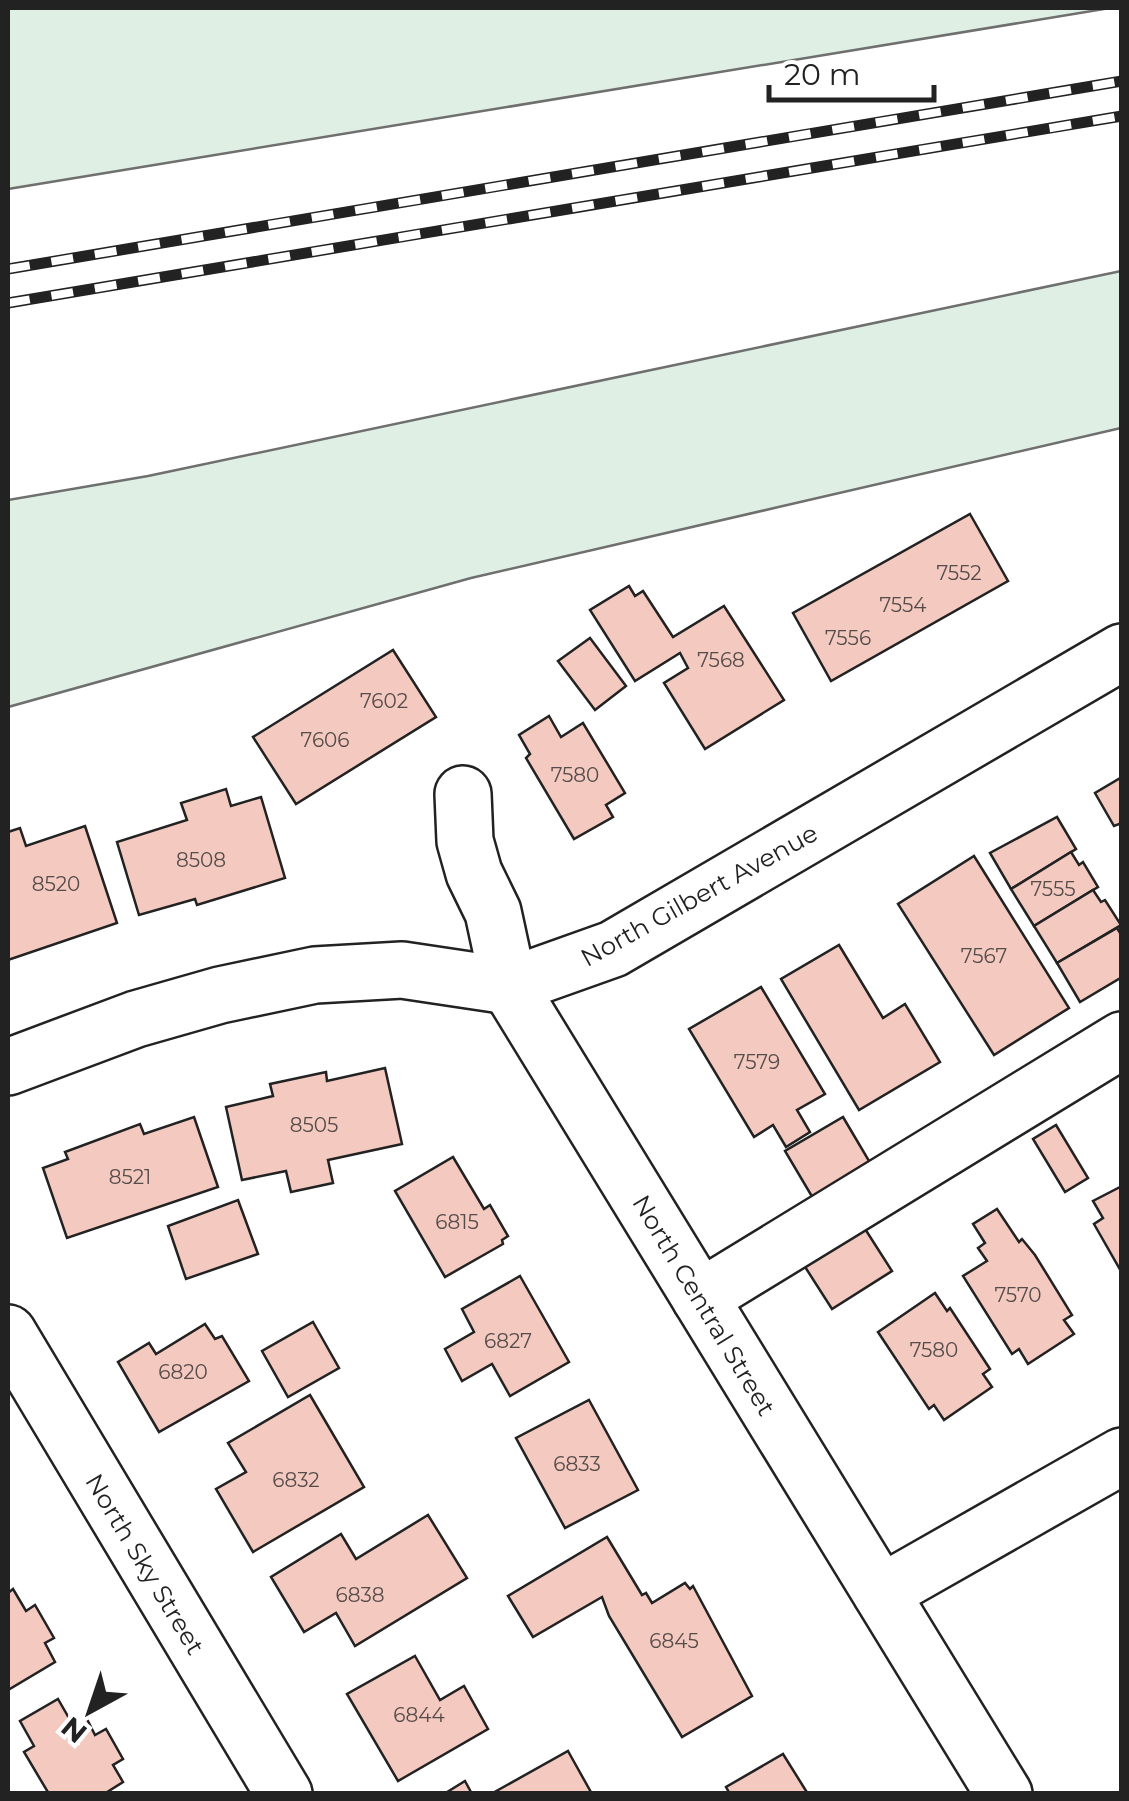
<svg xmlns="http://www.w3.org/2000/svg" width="1129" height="1801" font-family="Montserrat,sans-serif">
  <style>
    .green { fill: #e0efe3; stroke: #6f6f6f; stroke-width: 2.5 }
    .building { fill: #f3c9c0; stroke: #222; stroke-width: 2.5 }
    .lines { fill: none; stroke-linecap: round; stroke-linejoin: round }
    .minor-casing { stroke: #222; stroke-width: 60 }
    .minor { stroke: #fff; stroke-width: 55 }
    .rail-casing { stroke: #222; stroke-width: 11 }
    .rail { stroke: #fff; stroke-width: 8; stroke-dasharray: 22; stroke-linecap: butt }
    .labels { text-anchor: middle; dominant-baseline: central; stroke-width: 8; stroke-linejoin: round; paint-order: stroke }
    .number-label { font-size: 20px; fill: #564c4a }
    .street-label { font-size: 25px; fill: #222; stroke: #fff }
  </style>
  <rect width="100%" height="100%" fill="#fff"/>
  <g class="green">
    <path d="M 8,8 L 1110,8 L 8,189 Z"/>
    <path d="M 1121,271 L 1121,428 L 471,578 L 8,707 L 8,500 L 148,476 Z"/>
  </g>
  <g class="building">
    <path d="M 970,514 L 1008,581 L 831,681 L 793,613 Z"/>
    <path d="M 629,586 L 635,596 L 643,591 L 673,637 L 724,606 L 784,700 L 705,749 L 664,683 L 688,668 L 680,653 L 635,681 L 590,610 Z"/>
    <path d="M 590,638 L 626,686 L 595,710 L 558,661 Z"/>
    <path d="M 393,650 L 436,717 L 296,804 L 253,737 Z"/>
    <path d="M 549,716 L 561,737 L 583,723 L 625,793 L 606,805 L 613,817 L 574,839 L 526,758 L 530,754 L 519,735 Z"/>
    <path d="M 1122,777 L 1122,823 L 1114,826 L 1095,793 Z"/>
    <path d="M 226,789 L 231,806 L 261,797 L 285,878 L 197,905 L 195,899 L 139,915 L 117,842 L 187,820 L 181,803 Z"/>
    <path d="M 1057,817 L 1076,849 L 1011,889 L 990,853 Z"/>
    <path d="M 85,826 L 117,923 L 8,960 L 8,832 L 20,828 L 26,846 Z"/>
    <path d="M 1071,852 L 1079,865 L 1083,862 L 1098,887 L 1034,926 L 1011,889 Z"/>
    <path d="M 974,856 L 1069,1008 L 994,1055 L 898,904 Z"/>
    <path d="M 1093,890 L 1101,902 L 1105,900 L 1121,925 L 1057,963 L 1034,926 Z"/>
    <path d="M 1117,928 L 1122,936 L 1122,977 L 1080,1002 L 1057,963 Z"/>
    <path d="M 839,945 L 883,1018 L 905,1004 L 940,1062 L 859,1110 L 781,979 Z"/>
    <path d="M 761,987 L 825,1094 L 797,1110 L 810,1132 L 786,1147 L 773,1125 L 754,1137 L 689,1029 Z"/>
    <path d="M 385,1068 L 402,1144 L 328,1160 L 333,1183 L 291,1192 L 286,1171 L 242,1180 L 226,1107 L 273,1096 L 270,1084 L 326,1072 L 327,1081 Z"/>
    <path d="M 194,1117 L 218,1187 L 67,1238 L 43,1168 L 68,1159 L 65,1152 L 140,1124 L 144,1134 Z"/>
    <path d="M 843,1117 L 875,1171 L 817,1205 L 785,1151 Z"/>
    <path d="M 1056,1125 L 1088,1178 L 1065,1192 L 1033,1139 Z"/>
    <path d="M 453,1157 L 484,1209 L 490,1205 L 508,1236 L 502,1240 L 503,1244 L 445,1277 L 395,1191 Z"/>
    <path d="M 1122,1186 L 1122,1273 L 1094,1224 L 1103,1218 L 1093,1201 Z"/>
    <path d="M 238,1200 L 258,1254 L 186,1279 L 168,1226 Z"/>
    <path d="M 997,1209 L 1019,1242 L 1022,1239 L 1035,1255 L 1072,1315 L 1064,1320 L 1074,1334 L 1028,1364 L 1019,1349 L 1012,1354 L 963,1276 L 987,1261 L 978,1248 L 985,1243 L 973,1224 Z"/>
    <path d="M 860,1221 L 892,1271 L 832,1309 L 800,1259 Z"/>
    <path d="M 520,1276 L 569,1362 L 510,1396 L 492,1364 L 462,1381 L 445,1349 L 474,1332 L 462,1309 Z"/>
    <path d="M 935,1293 L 947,1311 L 950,1308 L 990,1369 L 983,1374 L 992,1387 L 944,1420 L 934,1405 L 929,1409 L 878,1332 Z"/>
    <path d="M 313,1322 L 339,1368 L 288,1397 L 262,1351 Z"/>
    <path d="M 205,1324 L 215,1339 L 222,1336 L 249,1381 L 159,1432 L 118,1362 L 149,1343 L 156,1354 Z"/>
    <path d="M 310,1395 L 364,1487 L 253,1552 L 216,1489 L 246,1472 L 228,1443 Z"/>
    <path d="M 589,1400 L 638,1490 L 565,1528 L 516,1438 Z"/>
    <path d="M 428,1515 L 467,1578 L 355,1646 L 336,1613 L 304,1632 L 271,1577 L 341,1534 L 356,1559 Z"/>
    <path d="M 607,1537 L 642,1595 L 646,1593 L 652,1603 L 685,1583 L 690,1589 L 693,1586 L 752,1696 L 682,1737 L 609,1616 L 602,1597 L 533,1637 L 508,1596 Z"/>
    <path d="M 13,1589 L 26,1611 L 35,1605 L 54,1638 L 45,1643 L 55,1662 L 8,1690 L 8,1593 Z"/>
    <path d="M 415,1656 L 440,1700 L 464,1686 L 488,1729 L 398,1781 L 347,1694 Z"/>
    <path d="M 58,1699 L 73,1725 L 86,1717 L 95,1735 L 106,1729 L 123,1759 L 113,1765 L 123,1782 L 104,1794 L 49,1794 L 24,1752 L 34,1746 L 20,1721 Z"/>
    <path d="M 568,1751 L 592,1794 L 491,1794 Z"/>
    <path d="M 783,1754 L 808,1794 L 730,1794 L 726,1787 Z"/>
    <path d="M 465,1781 L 472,1794 L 444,1794 Z"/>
  </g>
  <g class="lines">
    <defs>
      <g id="minor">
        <path d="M 463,794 L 465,841 L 474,873 L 493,912 L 509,986 L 1004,1794"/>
        <path d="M 8,1067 L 136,1019 L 220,995 L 315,975 L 402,970 L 509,986 L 613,949 L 1122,652"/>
        <path d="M 700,1298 L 1122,1040"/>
        <path d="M 8,1333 L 284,1794"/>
        <path d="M 881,1593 L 1122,1456"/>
      </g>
    </defs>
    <use href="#minor" class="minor-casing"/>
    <use href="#minor" class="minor"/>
    <defs>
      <g id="rail">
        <path d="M 8,269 L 1122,81"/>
        <path d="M 8,303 L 1122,116"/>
      </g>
    </defs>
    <use href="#rail" class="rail-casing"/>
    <use href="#rail" class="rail"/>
  </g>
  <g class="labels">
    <g class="number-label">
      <text x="959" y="573">7552</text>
      <text x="903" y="605">7554</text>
      <text x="848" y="638">7556</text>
      <text x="721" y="660">7568</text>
      <text x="384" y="701">7602</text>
      <text x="325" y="740">7606</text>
      <text x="575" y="775">7580</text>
      <text x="201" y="860">8508</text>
      <text x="56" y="884">8520</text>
      <text x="1053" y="889">7555</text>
      <text x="984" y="956">7567</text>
      <text x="757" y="1062">7579</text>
      <text x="314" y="1125">8505</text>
      <text x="130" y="1177">8521</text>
      <text x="457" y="1222">6815</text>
      <text x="1018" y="1295">7570</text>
      <text x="508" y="1341">6827</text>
      <text x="934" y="1350">7580</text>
      <text x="183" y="1372">6820</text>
      <text x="577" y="1464">6833</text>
      <text x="296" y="1480">6832</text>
      <text x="360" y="1595">6838</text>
      <text x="674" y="1641">6845</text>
      <text x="419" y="1715">6844</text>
    </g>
    <g class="street-label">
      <text transform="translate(699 895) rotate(-29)">North Gilbert Avenue</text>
      <text transform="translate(704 1305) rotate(59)">North Central Street</text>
      <text transform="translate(145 1564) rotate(59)">North Sky Street</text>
    </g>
  </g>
  <rect width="1129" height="1801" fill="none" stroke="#222222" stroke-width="20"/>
  <g transform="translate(90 1711) rotate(220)" stroke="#ffffff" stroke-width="8" paint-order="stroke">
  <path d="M0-8L18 38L0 25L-18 38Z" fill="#222222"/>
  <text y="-15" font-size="28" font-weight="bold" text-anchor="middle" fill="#222222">N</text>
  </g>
  <path d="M769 85v15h165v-15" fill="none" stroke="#222222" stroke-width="5"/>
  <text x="784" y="85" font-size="30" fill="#222222" stroke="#ffffff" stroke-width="8" paint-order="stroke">20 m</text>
</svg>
